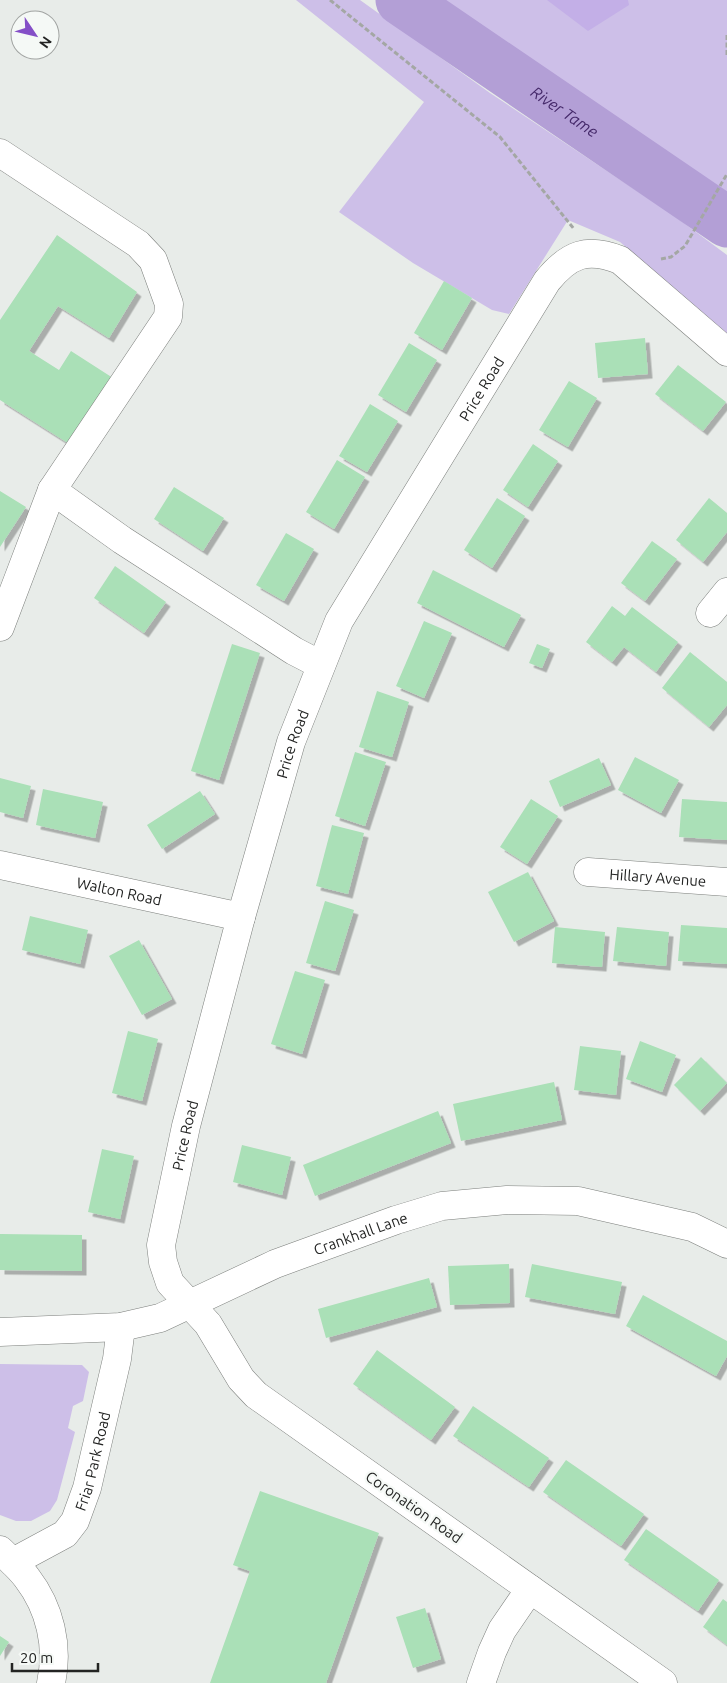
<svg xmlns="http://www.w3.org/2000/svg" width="727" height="1683" font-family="Ubuntu,sans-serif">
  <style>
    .green { fill: #cdbfe8 }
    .forest { fill: #c3afe7 }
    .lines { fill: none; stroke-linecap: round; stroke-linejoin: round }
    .river { stroke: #b39fd6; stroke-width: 51 }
    .building { fill: #aae0b7; filter: url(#shadow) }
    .minor-casing { stroke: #7c7f7c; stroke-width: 29 }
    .path { stroke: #a4a7a4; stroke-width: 3; stroke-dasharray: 5 2.5; stroke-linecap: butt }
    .minor { stroke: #fff; stroke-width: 28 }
    .labels { text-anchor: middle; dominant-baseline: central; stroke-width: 4.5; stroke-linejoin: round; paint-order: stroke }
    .street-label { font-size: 15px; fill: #232423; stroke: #f5f9f6 }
    .water-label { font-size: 16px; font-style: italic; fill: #45296a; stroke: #f5f9f6 }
  </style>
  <defs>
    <filter id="shadow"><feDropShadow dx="4.5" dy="4.5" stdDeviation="0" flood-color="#0004"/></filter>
  </defs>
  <rect width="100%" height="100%" fill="#e8ece9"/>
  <g class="green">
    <path d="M 296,0 L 360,0 L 490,93 L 673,215 L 727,255 L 727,335 L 620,242 L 568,220 L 509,314 L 492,310 L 413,263 L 339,212 L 424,102 Z"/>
    <path d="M 421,0 L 727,0 L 727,195 L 718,208 Z"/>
    <path d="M 0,1364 L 82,1365 L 89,1372 L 83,1401 L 73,1406 L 68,1428 L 75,1432 L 57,1500 L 50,1511 L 31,1521 L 16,1521 L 0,1515 Z"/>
  </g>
  <path class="forest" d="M 547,0 L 628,0 L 629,5 L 588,31 Z"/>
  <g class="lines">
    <path class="river" id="s1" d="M 401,0 L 727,222"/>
  </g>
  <g class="building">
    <path d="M 57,235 L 137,292 L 109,338 L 58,306 L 29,351 L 59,370 L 71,351 L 113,378 L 71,445 L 0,400 L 0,320 Z"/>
    <path d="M 444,281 L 472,298 L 442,350 L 414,333 Z"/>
    <path d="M 645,338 L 648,374 L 598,378 L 595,343 Z"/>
    <path d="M 409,343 L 437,360 L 406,412 L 378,395 Z"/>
    <path d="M 678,365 L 726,402 L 703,431 L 655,394 Z"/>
    <path d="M 569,381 L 597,398 L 568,447 L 539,430 Z"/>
    <path d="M 370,404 L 398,421 L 367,472 L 339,456 Z"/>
    <path d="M 533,444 L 558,461 L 528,507 L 503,490 Z"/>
    <path d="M 337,460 L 365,477 L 334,529 L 306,512 Z"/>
    <path d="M 174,487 L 224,518 L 203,551 L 154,519 Z"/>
    <path d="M 0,491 L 26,507 L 0,547 Z"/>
    <path d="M 497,498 L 525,516 L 492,568 L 464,550 Z"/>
    <path d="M 709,498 L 727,513 L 727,532 L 703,562 L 676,540 Z"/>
    <path d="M 286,533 L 314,549 L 284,601 L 256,585 Z"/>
    <path d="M 652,541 L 677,559 L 645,601 L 621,583 Z"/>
    <path d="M 115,566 L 166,602 L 144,633 L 94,598 Z"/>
    <path d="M 433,570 L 521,615 L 504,647 L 417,603 Z"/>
    <path d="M 612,606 L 625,616 L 632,607 L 678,642 L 656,672 L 624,647 L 612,662 L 586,642 Z"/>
    <path d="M 424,621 L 452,633 L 424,698 L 396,686 Z"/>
    <path d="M 232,644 L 260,653 L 219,780 L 191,771 Z"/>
    <path d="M 537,644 L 550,649 L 542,668 L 529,663 Z"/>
    <path d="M 690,652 L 727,682 L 727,705 L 709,727 L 662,688 Z"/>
    <path d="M 377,691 L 409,702 L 392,757 L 359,747 Z"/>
    <path d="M 355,752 L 386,762 L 365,826 L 335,816 Z"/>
    <path d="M 635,757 L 679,780 L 661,813 L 618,790 Z"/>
    <path d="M 599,758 L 611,785 L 560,807 L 549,781 Z"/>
    <path d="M 0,778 L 31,786 L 23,818 L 0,812 Z"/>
    <path d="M 43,789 L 103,802 L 95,838 L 36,825 Z"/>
    <path d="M 200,791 L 215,814 L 162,849 L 147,825 Z"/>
    <path d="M 531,799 L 558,816 L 527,864 L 500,847 Z"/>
    <path d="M 682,799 L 727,802 L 727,840 L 679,837 Z"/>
    <path d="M 332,825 L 364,833 L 348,894 L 316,886 Z"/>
    <path d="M 528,872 L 554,921 L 514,942 L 488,892 Z"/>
    <path d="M 325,901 L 354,910 L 335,971 L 306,963 Z"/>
    <path d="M 30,916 L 88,930 L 80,964 L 22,950 Z"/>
    <path d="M 681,925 L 727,928 L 727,964 L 678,961 Z"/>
    <path d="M 555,927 L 605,932 L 602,967 L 552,963 Z"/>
    <path d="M 617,927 L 669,932 L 666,966 L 613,961 Z"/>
    <path d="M 139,940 L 172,999 L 142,1015 L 109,956 Z"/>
    <path d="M 295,971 L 325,980 L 302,1054 L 271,1044 Z"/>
    <path d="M 128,1031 L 158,1039 L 142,1101 L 112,1093 Z"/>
    <path d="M 640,1041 L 676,1055 L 662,1092 L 626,1079 Z"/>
    <path d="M 580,1046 L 621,1051 L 616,1095 L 574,1090 Z"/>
    <path d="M 701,1057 L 727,1083 L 700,1111 L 674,1085 Z"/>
    <path d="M 554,1082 L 562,1120 L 461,1141 L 453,1104 Z"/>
    <path d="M 438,1111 L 451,1143 L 315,1196 L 303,1165 Z"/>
    <path d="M 242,1145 L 291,1157 L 282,1195 L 233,1182 Z"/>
    <path d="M 102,1149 L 134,1156 L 120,1219 L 88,1212 Z"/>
    <path d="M 0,1234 L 82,1235 L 82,1271 L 0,1270 Z"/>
    <path d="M 509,1264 L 510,1303 L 450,1305 L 448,1266 Z"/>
    <path d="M 532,1264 L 622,1282 L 615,1314 L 525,1297 Z"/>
    <path d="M 429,1278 L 437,1307 L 326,1338 L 318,1309 Z"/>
    <path d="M 643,1295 L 727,1341 L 727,1356 L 716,1376 L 626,1326 Z"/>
    <path d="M 377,1350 L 455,1407 L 431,1440 L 353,1384 Z"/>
    <path d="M 473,1406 L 549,1458 L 529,1487 L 453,1436 Z"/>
    <path d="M 566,1460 L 644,1514 L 621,1546 L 543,1492 Z"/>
    <path d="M 260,1491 L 379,1533 L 326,1683 L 210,1683 L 250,1571 L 233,1565 Z"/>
    <path d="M 646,1529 L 719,1580 L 698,1611 L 624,1560 Z"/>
    <path d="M 723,1599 L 727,1602 L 727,1645 L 703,1627 Z"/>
    <path d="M 425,1608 L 441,1659 L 413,1668 L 396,1617 Z"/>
    <path d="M 0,1636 L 9,1642 L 0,1656 Z"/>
  </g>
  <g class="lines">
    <defs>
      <g id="minor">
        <path d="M 0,153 L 138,244 L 153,260 L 169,304 L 168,317 L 52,490"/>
        <path d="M 710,613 L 727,592"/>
        <path d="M 0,627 L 52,490 L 122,540 L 294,651 L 321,665"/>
        <path id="s2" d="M 0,865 L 241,917"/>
        <path id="s3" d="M 588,872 L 727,882"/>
        <path id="s4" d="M 0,1332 L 121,1327 L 160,1318 L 275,1264 L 396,1220 L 442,1206 L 507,1200 L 578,1201 L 692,1227 L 727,1244"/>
        <path d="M 0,1550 C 9,1559 20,1568 27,1578 C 50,1608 59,1646 51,1683"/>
        <path id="s5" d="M 13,1562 L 65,1534 L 75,1521 L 87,1488 L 117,1359 L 121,1327"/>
        <path d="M 481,1683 L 492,1652 L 502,1630 L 530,1589"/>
        <path id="s6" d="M 663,1683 L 256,1395 L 241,1379 L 208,1324 L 170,1283 L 163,1262 L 161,1245 L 186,1126 L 241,917 L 291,742 L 339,621 L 547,281 C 569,254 587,247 620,260 L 727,352"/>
      </g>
    </defs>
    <use href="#minor" class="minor-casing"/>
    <g class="path">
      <path d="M 330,0 L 500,137 L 574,229"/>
      <path d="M 727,35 L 727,57"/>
      <path d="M 661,259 L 671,257 L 685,246 L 727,174"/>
    </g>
    <use href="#minor" class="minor"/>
  </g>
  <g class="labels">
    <g class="street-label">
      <text stroke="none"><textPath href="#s6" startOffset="1602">Price Road</textPath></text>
      <text stroke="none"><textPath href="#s6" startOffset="1198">Price Road</textPath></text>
      <text stroke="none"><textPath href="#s3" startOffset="70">Hillary Avenue</textPath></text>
      <text stroke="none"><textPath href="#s2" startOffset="122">Walton Road</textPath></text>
      <text stroke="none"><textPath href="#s6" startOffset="792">Price Road</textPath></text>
      <text stroke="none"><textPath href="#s4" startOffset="379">Crankhall Lane</textPath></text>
      <text stroke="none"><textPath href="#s5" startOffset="138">Friar Park Road</textPath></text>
      <text transform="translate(414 1507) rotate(35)">Coronation Road</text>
    </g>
    <g class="water-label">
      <text stroke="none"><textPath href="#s1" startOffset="198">River Tame</textPath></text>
    </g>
  </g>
  <g transform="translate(35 35) rotate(125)"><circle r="24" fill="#f5f9f6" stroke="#a1a4a2"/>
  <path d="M0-4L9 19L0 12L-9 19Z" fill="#844fc7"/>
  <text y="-8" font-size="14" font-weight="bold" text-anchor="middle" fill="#232423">N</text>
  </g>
  <path d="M12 1663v8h86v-8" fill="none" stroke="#232423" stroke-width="2.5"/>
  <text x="20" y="1663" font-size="15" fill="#232423" stroke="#f5f9f6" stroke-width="4" paint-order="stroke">20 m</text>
</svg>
